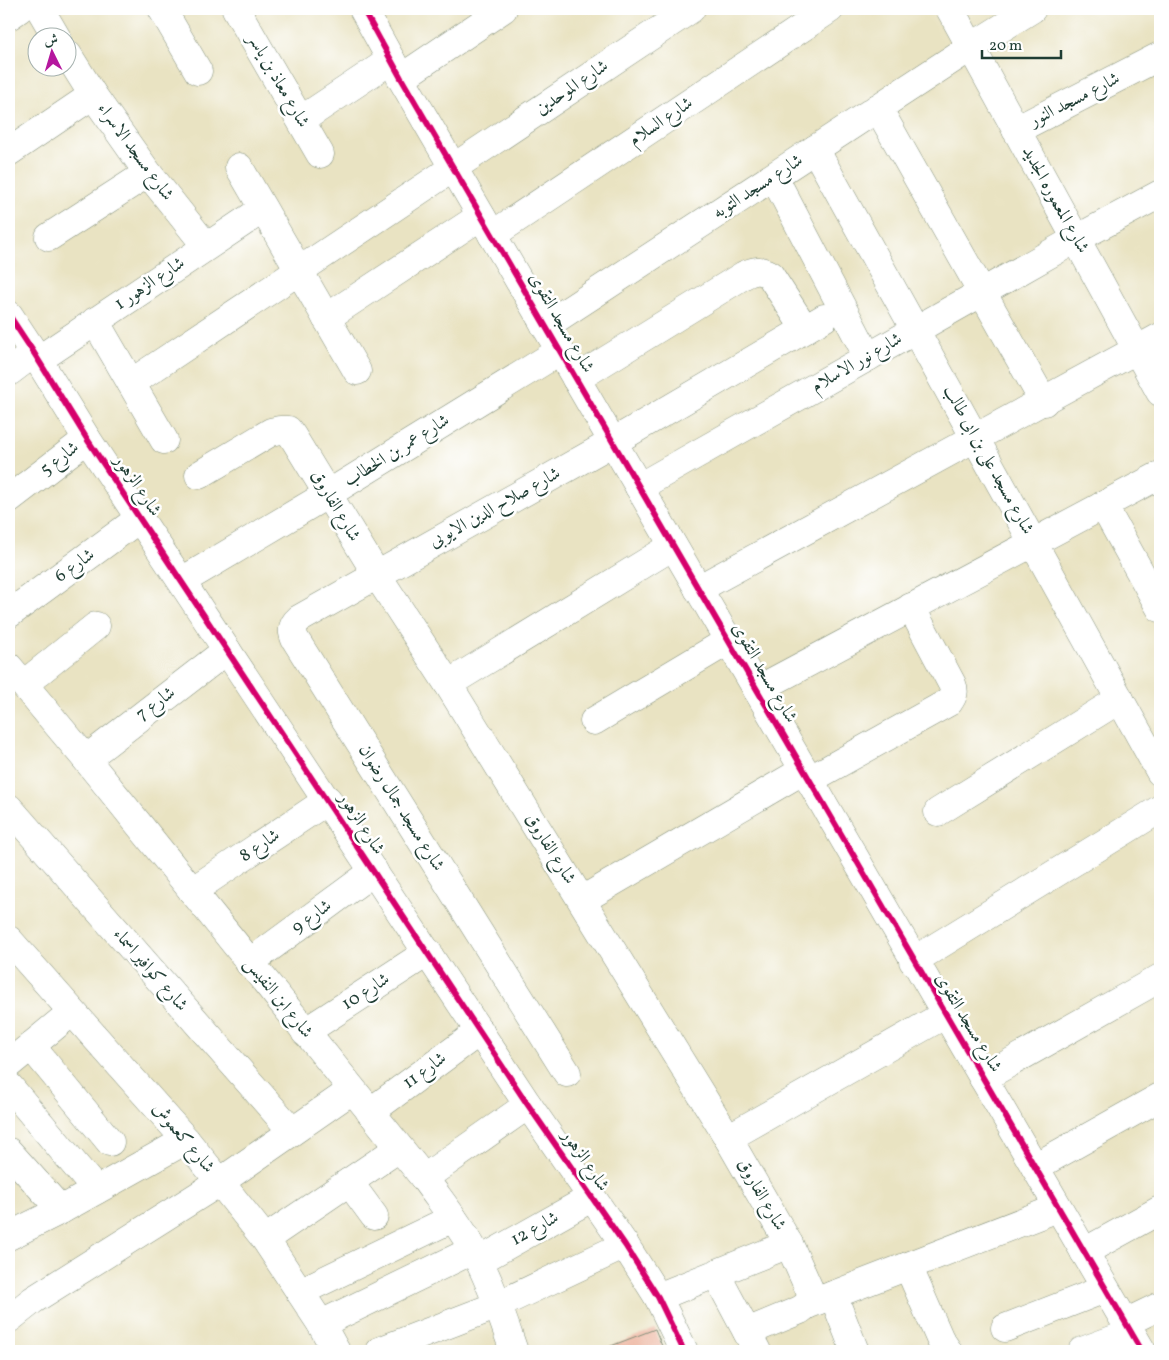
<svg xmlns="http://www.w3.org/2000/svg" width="1169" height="1360" font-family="Vollkorn,Amiri,serif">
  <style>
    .building { fill: #e9a88f }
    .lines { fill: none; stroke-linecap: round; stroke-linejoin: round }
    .minor-casing { stroke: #84907b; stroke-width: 29 }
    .minor { stroke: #fff; stroke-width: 28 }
    .cycleway-casing { stroke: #fff; stroke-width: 9 }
    .cycleway { stroke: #d6006c; stroke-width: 6 }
    .labels { text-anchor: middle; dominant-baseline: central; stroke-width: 5; stroke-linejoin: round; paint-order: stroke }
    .street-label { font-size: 18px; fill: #1f3d34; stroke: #fff }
  </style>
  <rect width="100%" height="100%" fill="#fff"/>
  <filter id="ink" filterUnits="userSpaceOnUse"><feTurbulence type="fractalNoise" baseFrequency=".02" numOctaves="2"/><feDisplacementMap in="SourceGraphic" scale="10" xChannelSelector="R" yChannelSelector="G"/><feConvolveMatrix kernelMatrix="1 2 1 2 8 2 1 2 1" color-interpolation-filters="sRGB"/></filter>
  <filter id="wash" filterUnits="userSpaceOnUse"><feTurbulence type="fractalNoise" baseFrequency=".0096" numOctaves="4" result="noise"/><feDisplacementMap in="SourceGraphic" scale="20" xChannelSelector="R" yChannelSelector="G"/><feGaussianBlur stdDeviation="1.12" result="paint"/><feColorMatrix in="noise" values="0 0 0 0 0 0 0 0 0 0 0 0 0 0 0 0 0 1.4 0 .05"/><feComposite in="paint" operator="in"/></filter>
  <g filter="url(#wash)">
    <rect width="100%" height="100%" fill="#e9e3c2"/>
    <g id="blocks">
      <path class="building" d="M 655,1329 L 664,1351 L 598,1351 Z"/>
    </g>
  </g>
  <g filter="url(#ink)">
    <use href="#blocks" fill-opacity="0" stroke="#84907b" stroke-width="1"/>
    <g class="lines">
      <defs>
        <g id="minor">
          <path d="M 40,9 L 57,38"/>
          <path d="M 162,9 L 198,71"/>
          <path d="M 236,9 L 320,154"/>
          <path d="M 363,9 L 401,78 L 1142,1351"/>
          <path d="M 950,9 L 1160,392"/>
          <path d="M 9,16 L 19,9"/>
          <path d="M 68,55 L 93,95 L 148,173 L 206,246"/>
          <path d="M 401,78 L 503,9"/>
          <path d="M 878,108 L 1044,402"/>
          <path d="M 301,120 L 391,60"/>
          <path d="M 1016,130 L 1160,56"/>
          <path d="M 815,149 L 1160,772"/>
          <path d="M 9,152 L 93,95"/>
          <path d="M 239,167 L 357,371"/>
          <path d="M 774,177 L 868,357"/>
          <path d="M 492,235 L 830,9"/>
          <path d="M 49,237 L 148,173"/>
          <path d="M 9,315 L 34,353 L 87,439 L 528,1105 L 625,1245 L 658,1297 L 684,1351"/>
          <path d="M 326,318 L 481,216"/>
          <path d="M 95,321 L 164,440"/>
          <path d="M 545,326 L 971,47 L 1032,9"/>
          <path d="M 38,360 L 263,209"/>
          <path d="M 9,372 L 34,353"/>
          <path d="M 576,379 L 744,275 C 755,270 759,269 770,275 L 805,329"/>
          <path d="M 131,383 L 691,9"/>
          <path d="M 199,475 L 271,432 L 280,430 L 288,430 L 293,437 L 377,575 L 448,684 L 728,1138 L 789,1244 L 810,1291 C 811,1301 809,1304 800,1310 L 747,1332"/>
          <path d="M 639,487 L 1076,239 L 1160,194"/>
          <path d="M 9,499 L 87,439"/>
          <path d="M 1103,505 L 1160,608"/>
          <path d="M 182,581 L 328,494 L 560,351"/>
          <path d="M 698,589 L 1160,337"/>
          <path d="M 9,614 L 140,518"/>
          <path d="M 9,667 L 86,759 L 424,1178 C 441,1202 460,1225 474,1251 C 491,1283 502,1317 514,1351"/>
          <path d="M 24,684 L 96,626"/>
          <path d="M 448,684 L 673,546"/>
          <path d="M 757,690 L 1160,475"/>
          <path d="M 594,721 L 728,641"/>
          <path d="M 86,759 L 227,650"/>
          <path d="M 809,780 L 949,702 C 954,695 955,691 952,684 L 911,607"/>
          <path d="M 9,808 L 292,1131"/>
          <path d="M 938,812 L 1120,699"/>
          <path d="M 192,891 L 328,800"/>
          <path d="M 582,900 L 804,770"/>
          <path d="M 9,940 L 186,1140 L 220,1182 L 265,1239 L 321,1324 L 336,1351"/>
          <path d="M 913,961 L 1160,809"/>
          <path d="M 249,963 L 374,871"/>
          <path d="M 305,1032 L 428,952"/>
          <path d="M 31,1046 L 110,1142"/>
          <path d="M 9,1064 L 72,1012"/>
          <path d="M 567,1073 L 295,639 C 291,630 292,625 299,619 L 613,442 L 824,318"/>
          <path d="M 983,1078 L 1160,978"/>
          <path d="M 9,1086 L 96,1190"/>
          <path d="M 370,1112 L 480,1031"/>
          <path d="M 728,1138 L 946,1014"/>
          <path d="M 9,1152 L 61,1210"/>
          <path d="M 1035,1167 L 1160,1097"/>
          <path d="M 424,1178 L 528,1105"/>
          <path d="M 349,1182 L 374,1216"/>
          <path d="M 9,1236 L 61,1210 L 186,1140"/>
          <path d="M 265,1239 L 399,1148"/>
          <path d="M 1084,1252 L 1160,1210"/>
          <path d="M 479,1261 L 591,1198"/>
          <path d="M 908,1266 L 940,1339 L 948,1351"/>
          <path d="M 716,1274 L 757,1351"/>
          <path d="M 300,1292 L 453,1218"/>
          <path d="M 833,1295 L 855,1351"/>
          <path d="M 658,1297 L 789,1244"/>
          <path d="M 807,1305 L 1058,1208"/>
          <path d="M 9,1319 L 33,1300 L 220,1182 L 352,1090"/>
          <path d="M 1125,1323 L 1160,1306"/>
          <path d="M 321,1324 L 473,1250"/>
          <path d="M 1005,1328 L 1105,1289"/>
          <path d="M 379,1351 L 498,1305 L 625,1245"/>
          <path d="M 1082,1351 L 1131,1333"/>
        </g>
      </defs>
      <use href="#minor" class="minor-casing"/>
      <use href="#minor" class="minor"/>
      <defs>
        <g id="cycleway">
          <path d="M 363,9 L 401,78 L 1142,1351"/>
          <path d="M 9,315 L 34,353 L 87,439 L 528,1105 L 625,1245 L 658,1297 L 684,1351"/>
        </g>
      </defs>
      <use href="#cycleway" class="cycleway-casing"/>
      <use href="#cycleway" class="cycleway"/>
    </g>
  </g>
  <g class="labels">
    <g class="street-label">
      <text transform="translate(278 81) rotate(60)">شارع معاذ بن ياسر</text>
      <text transform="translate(572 88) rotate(-34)">شارع الموحدين</text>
      <text transform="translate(1075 100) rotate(-27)">شارع مسجد النور</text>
      <text transform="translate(661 122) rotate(-34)">شارع السلام</text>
      <text transform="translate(135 152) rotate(54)">شارع مسجد الاسراء</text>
      <text transform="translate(758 187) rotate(-33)">شارع مسجد التوبه</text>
      <text transform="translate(1055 200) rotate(61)">شارع المعموره الجديد</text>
      <text transform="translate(150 284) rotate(-34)">شارع الزهور 1</text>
      <text transform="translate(561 323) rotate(60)">شارع مسجد التقوى</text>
      <text transform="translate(857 363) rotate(-30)">شارع نور الاسلام</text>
      <text transform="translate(397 451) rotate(-32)">شارع عمر بن الخطاب</text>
      <text transform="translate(60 459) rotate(-38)">شارع 5</text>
      <text transform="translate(988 460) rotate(61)">شارع مسجد على بن ابى طالب</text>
      <text transform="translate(137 486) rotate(56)">شارع الزهور</text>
      <text transform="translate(335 506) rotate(59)">شارع الفاروق</text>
      <text transform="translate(495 508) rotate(-29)">شارع صلاح الدين الايوبى</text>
      <text transform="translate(75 566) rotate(-36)">شارع 6</text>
      <text transform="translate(764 673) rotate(60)">شارع مسجد التقوى</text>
      <text transform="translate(156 704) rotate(-37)">شارع 7</text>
      <text transform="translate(401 808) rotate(58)">شارع مسجد جمال رضوان</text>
      <text transform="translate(361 824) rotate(57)">شارع الزهور</text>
      <text transform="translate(260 846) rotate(-34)">شارع 8</text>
      <text transform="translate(550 849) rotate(58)">شارع الفاروق</text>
      <text transform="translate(312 917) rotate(-36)">شارع 9</text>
      <text transform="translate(150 970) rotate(49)">شارع كوافير اسماء</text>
      <text transform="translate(366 992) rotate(-33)">شارع 10</text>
      <text transform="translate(278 998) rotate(51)">شارع ابن النفيس</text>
      <text transform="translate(968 1023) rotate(59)">شارع مسجد التقوى</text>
      <text transform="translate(425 1071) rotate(-36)">شارع 11</text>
      <text transform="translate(183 1138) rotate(50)">شارع كعموش</text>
      <text transform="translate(585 1161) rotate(56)">شارع الزهور</text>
      <text transform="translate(761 1195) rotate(60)">شارع الفاروق</text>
      <text transform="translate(535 1229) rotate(-29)">شارع 12</text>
    </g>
  </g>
  <rect width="1169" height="1360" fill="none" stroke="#fff" stroke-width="30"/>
  <g transform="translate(52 52) rotate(355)"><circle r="24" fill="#ffffff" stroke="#a5b1ae"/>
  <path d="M0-4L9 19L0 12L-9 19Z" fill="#b5179e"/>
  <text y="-8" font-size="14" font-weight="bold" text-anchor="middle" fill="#1f3d34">ش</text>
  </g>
  <path d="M982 50v8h79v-8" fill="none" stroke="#1f3d34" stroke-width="2.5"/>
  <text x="989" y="50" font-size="15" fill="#1f3d34" stroke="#ffffff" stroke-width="4" paint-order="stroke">20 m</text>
</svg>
